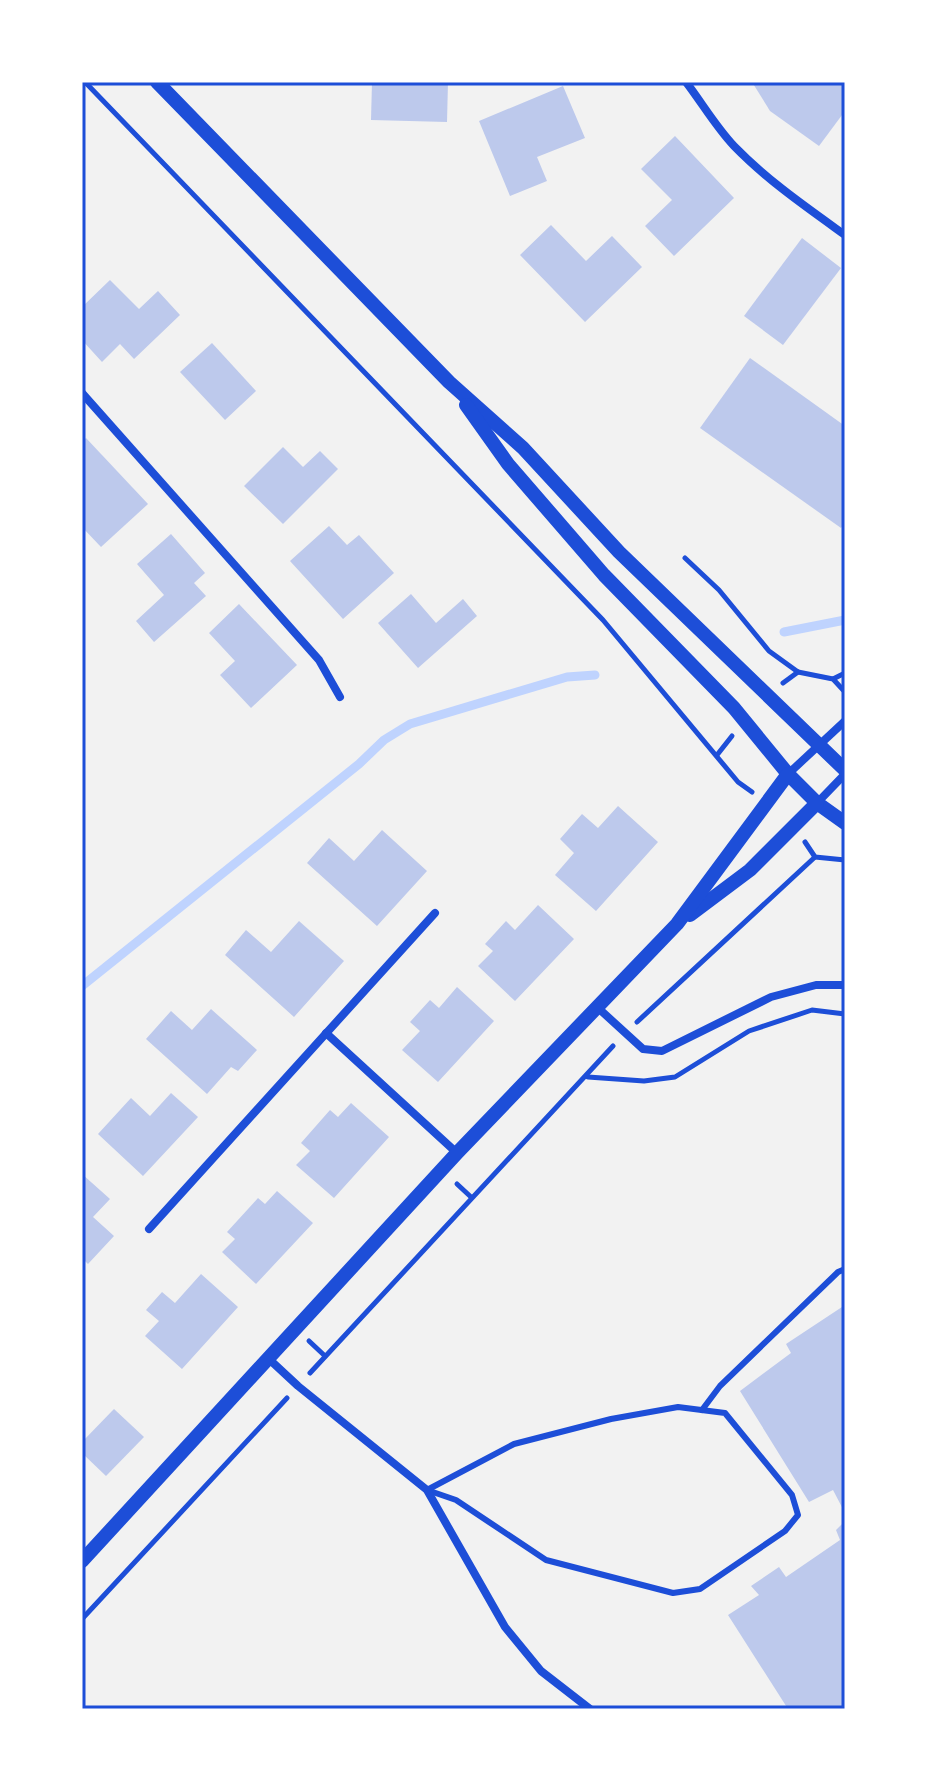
<svg xmlns="http://www.w3.org/2000/svg" width="927" height="1791" font-family="Karla,sans-serif">
  <style>
    .lines { fill: none; stroke-linecap: round; stroke-linejoin: round }
    .stream { stroke: #bfd3fe; stroke-width: 9 }
    .building { fill: #bdc9ec }
    .path { stroke: #1d4ed8; stroke-width: 5 }
    .service { stroke: #1d4ed8; stroke-width: 6 }
    .minor { stroke: #1d4ed8; stroke-width: 8 }
    .tertiary { stroke: #1d4ed8; stroke-width: 14 }
    .neatline { fill: none; stroke: #1d4ed8; stroke-width: 3 }
  </style>
  <rect width="100%" height="100%" fill="#f2f2f2"/>
  <g class="lines">
    <g class="stream">
      <path d="M 784,632 L 845,620"/>
      <path d="M 82,986 L 359,764 L 384,740 L 410,724 L 567,677 L 595,675"/>
    </g>
  </g>
  <g class="building">
    <path d="M 372,82 L 448,82 L 447,122 L 371,120 Z"/>
    <path d="M 752,82 L 845,82 L 845,111 L 819,146 L 770,111 Z"/>
    <path d="M 563,86 L 585,138 L 537,157 L 547,181 L 510,196 L 479,121 Z"/>
    <path d="M 675,136 L 734,198 L 674,256 L 645,226 L 672,200 L 641,169 Z"/>
    <path d="M 551,225 L 586,261 L 612,236 L 642,267 L 585,322 L 520,255 Z"/>
    <path d="M 802,238 L 841,268 L 783,345 L 744,316 Z"/>
    <path d="M 110,280 L 139,309 L 158,291 L 180,315 L 134,359 L 120,344 L 102,362 L 82,340 L 82,307 Z"/>
    <path d="M 212,343 L 256,391 L 225,420 L 180,372 Z"/>
    <path d="M 750,358 L 845,426 L 845,522 L 841,528 L 700,428 Z"/>
    <path d="M 86,438 L 148,504 L 101,547 L 82,527 L 82,442 Z"/>
    <path d="M 283,447 L 303,467 L 320,451 L 338,469 L 283,524 L 244,486 Z"/>
    <path d="M 329,526 L 347,545 L 359,535 L 394,573 L 343,619 L 290,561 Z"/>
    <path d="M 171,534 L 205,573 L 194,583 L 206,596 L 154,642 L 136,621 L 164,595 L 137,564 Z"/>
    <path d="M 411,594 L 436,623 L 463,599 L 477,616 L 418,668 L 378,623 Z"/>
    <path d="M 239,604 L 297,665 L 251,708 L 220,675 L 235,661 L 209,633 Z"/>
    <path d="M 618,806 L 658,842 L 596,911 L 555,875 L 574,853 L 560,839 L 582,814 L 598,828 Z"/>
    <path d="M 382,830 L 427,871 L 377,926 L 307,863 L 329,838 L 354,861 Z"/>
    <path d="M 538,905 L 574,939 L 515,1001 L 478,966 L 493,951 L 485,944 L 506,921 L 515,930 Z"/>
    <path d="M 299,921 L 344,961 L 294,1017 L 225,955 L 246,930 L 271,952 Z"/>
    <path d="M 457,987 L 494,1021 L 438,1082 L 402,1050 L 420,1031 L 410,1022 L 430,1000 L 439,1008 Z"/>
    <path d="M 211,1009 L 257,1050 L 238,1071 L 231,1067 L 207,1094 L 146,1039 L 171,1011 L 192,1030 Z"/>
    <path d="M 171,1093 L 198,1117 L 143,1176 L 98,1134 L 131,1098 L 150,1116 Z"/>
    <path d="M 351,1103 L 389,1137 L 334,1198 L 296,1165 L 310,1151 L 301,1143 L 330,1110 L 338,1117 Z"/>
    <path d="M 82,1174 L 110,1199 L 93,1217 L 114,1236 L 88,1264 L 82,1258 Z"/>
    <path d="M 277,1191 L 313,1223 L 256,1284 L 222,1252 L 235,1239 L 227,1232 L 258,1198 L 265,1204 Z"/>
    <path d="M 201,1274 L 238,1307 L 182,1369 L 145,1336 L 159,1321 L 146,1310 L 162,1292 L 175,1303 Z"/>
    <path d="M 845,1305 L 845,1513 L 833,1490 L 809,1502 L 740,1391 L 791,1353 L 786,1344 Z"/>
    <path d="M 114,1409 L 144,1437 L 106,1476 L 82,1453 L 82,1442 Z"/>
    <path d="M 845,1521 L 845,1709 L 788,1709 L 728,1615 L 759,1595 L 751,1586 L 779,1567 L 786,1577 L 840,1540 L 836,1530 Z"/>
  </g>
  <g class="lines">
    <g class="path">
      <path d="M 85,82 L 603,620 L 738,782 L 752,792"/>
      <path d="M 685,558 L 719,590 L 769,651 L 798,672 L 833,679 L 845,692"/>
      <path d="M 833,679 L 845,673"/>
      <path d="M 783,683 L 798,672"/>
      <path d="M 717,755 L 732,736"/>
      <path d="M 805,842 L 815,857 L 845,860"/>
      <path d="M 637,1022 L 815,857"/>
      <path d="M 588,1077 L 644,1081 L 675,1077 L 749,1031 L 812,1010 L 845,1014"/>
      <path d="M 457,1184 L 471,1197"/>
      <path d="M 309,1341 L 325,1356"/>
      <path d="M 310,1373 L 613,1046"/>
      <path d="M 82,1619 L 287,1398"/>
    </g>
    <g class="service">
      <path d="M 678,1407 L 725,1413 L 792,1495 L 798,1515 L 785,1531 L 700,1589 L 673,1593 L 546,1560 L 456,1500 L 427,1490 L 514,1444 L 611,1419 Z"/>
      <path d="M 702,1410 L 720,1386 L 838,1272 L 845,1269"/>
    </g>
    <g class="minor">
      <path d="M 686,82 C 702,103 716,127 734,146 C 767,180 806,207 845,235"/>
      <path d="M 82,393 L 319,660 L 340,697"/>
      <path d="M 788,774 L 845,721"/>
      <path d="M 817,803 L 845,774"/>
      <path d="M 597,1007 L 643,1049 L 662,1051 L 771,997 L 816,985 L 845,985"/>
      <path d="M 326,1033 L 457,1153"/>
      <path d="M 149,1229 L 435,913"/>
      <path d="M 270,1360 L 298,1386 L 427,1490 L 505,1627 L 541,1671 L 590,1709"/>
    </g>
    <g class="tertiary">
      <path d="M 157,82 L 449,382 L 523,448 L 619,552 L 845,770"/>
      <path d="M 466,405 L 508,464 L 604,575 L 734,708 L 788,774 L 817,803 L 845,823"/>
      <path d="M 690,915 L 750,870 L 817,803"/>
      <path d="M 82,1561 L 457,1153 L 677,924 L 788,774"/>
    </g>
  </g>
  <rect width="927" height="1791" fill="none" stroke="#ffffff" stroke-width="168"/>
  <rect x="84" y="84" width="759" height="1623" class="neatline"/>
</svg>
